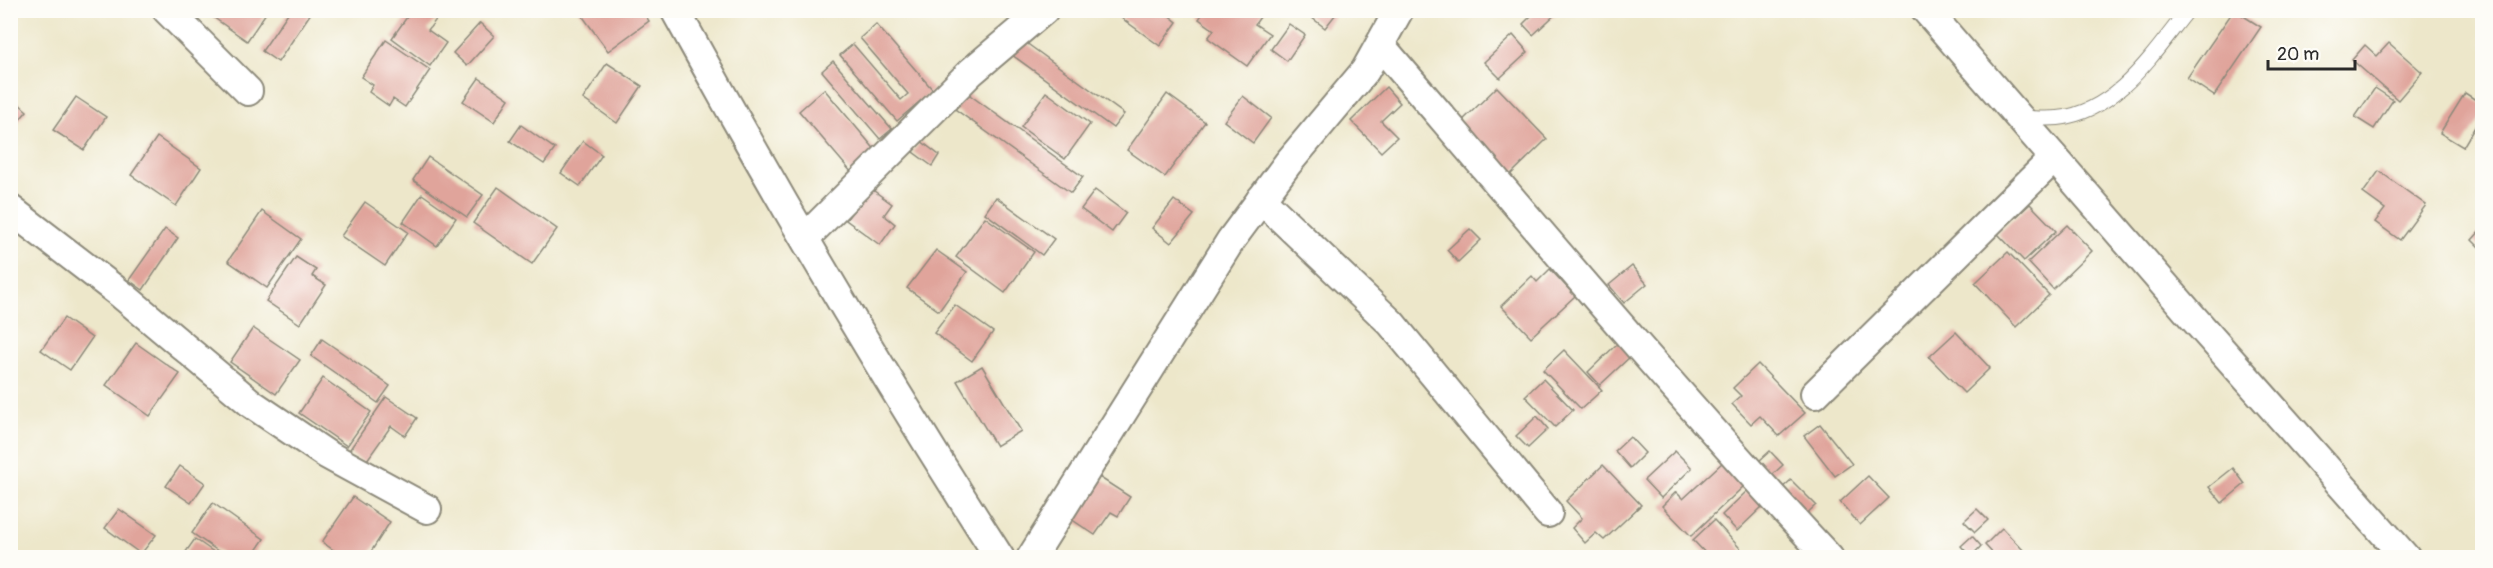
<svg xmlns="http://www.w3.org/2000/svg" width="2493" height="568" font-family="Pangolin,sans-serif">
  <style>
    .building { fill: #e0a49b }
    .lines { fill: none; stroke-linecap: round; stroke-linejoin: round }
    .service-casing { stroke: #8c897a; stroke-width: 16 }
    .minor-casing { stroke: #8c897a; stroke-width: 32 }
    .service { stroke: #fff; stroke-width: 14 }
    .minor { stroke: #fff; stroke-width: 28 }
  </style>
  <rect width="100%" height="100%" fill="#fdfcf7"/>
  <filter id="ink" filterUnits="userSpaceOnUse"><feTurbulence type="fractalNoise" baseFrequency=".0167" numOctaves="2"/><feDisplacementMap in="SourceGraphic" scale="12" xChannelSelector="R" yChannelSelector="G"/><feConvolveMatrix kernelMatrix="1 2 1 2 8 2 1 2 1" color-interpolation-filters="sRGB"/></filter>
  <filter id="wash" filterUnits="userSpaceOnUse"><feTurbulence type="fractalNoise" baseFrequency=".008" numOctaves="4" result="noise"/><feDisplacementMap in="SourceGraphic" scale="24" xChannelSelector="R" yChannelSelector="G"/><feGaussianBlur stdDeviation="1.35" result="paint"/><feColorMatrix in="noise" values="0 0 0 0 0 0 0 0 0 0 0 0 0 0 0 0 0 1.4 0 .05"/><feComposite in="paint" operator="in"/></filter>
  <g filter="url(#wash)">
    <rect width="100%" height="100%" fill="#ede7ca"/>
    <g id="blocks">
      <g class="building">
        <path d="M 203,10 L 268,10 L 247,41 Z"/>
        <path d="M 290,10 L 313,10 L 278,62 L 262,51 Z"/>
        <path d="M 412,10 L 429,10 L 438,17 L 428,30 L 446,43 L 430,66 L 392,38 Z"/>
        <path d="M 578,10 L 642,10 L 649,21 L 608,51 Z"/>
        <path d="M 1124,10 L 1162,10 L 1177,22 L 1160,46 L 1120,17 Z"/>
        <path d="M 1205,10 L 1265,10 L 1255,24 L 1270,34 L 1247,66 L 1208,38 L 1214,30 L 1199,19 Z"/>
        <path d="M 1302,10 L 1339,10 L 1325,28 Z"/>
        <path d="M 1537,10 L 1560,10 L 1533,35 L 1523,24 Z"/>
        <path d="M 2234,10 L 2261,27 L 2214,96 L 2187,78 Z"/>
        <path d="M 480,23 L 494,36 L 467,66 L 453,53 Z"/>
        <path d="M 876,24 L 933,90 L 897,121 L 840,55 L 853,44 L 901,100 L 908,94 L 860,38 Z"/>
        <path d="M 1289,24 L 1305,35 L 1287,61 L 1271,49 Z"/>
        <path d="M 1513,35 L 1528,52 L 1500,78 L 1484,62 Z"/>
        <path d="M 1018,37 L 1124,114 L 1113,128 L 1008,52 Z"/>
        <path d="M 386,40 L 430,70 L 405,107 L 393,99 L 389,106 L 369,92 L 373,85 L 361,77 Z"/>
        <path d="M 2389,43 L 2422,72 L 2398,100 L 2352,60 L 2365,45 L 2377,56 Z"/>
        <path d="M 833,61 L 892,129 L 880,139 L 822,71 Z"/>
        <path d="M 607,63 L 642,86 L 617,123 L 583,99 Z"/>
        <path d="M 479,78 L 509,99 L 494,122 L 463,101 Z"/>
        <path d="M 1386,87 L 1400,103 L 1381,121 L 1397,137 L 1381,152 L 1351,121 Z"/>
        <path d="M 1497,87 L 1547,139 L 1509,176 L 1459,124 Z"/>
        <path d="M 2375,88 L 2393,100 L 2374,129 L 2355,117 Z"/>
        <path d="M 824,89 L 877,152 L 852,173 L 799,111 Z"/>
        <path d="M 1046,92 L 1090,124 L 1065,159 L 1021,127 Z"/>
        <path d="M 967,93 L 1083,177 L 1071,193 L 955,109 Z"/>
        <path d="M 2465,93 L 2482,104 L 2482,115 L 2463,147 L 2440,133 Z"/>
        <path d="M 1167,94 L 1205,122 L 1165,177 L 1127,150 Z"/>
        <path d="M 10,96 L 27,111 L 10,131 Z"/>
        <path d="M 1243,96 L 1271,118 L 1253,143 L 1224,121 Z"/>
        <path d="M 76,97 L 106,117 L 84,150 L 53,130 Z"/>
        <path d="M 521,125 L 555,149 L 544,164 L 510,141 Z"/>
        <path d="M 157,137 L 201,168 L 176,206 L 131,175 Z"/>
        <path d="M 583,141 L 602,155 L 580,186 L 561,173 Z"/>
        <path d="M 921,141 L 939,155 L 932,166 L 913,152 Z"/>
        <path d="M 428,157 L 483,195 L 467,217 L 413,180 Z"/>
        <path d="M 2379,171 L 2426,205 L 2400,240 L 2375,222 L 2385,209 L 2363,193 Z"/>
        <path d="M 498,187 L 557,229 L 532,264 L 473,223 Z"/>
        <path d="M 870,188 L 892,204 L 884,215 L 895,224 L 880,245 L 846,220 Z"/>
        <path d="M 1095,190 L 1126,213 L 1112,232 L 1081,209 Z"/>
        <path d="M 422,194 L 456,218 L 437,246 L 403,222 Z"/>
        <path d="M 996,197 L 1054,239 L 1042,255 L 985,213 Z"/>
        <path d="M 1174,200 L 1194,215 L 1171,243 L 1152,228 Z"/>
        <path d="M 365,202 L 408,232 L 385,266 L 341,236 Z"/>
        <path d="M 2030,204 L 2056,231 L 2024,261 L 1998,234 Z"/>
        <path d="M 262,211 L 301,239 L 267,288 L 228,261 Z"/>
        <path d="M 985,217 L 1034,252 L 1005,293 L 956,257 Z"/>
        <path d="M 2067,225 L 2092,251 L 2053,289 L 2028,262 Z"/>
        <path d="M 165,229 L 178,238 L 143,290 L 129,280 Z"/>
        <path d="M 1470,229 L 1481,240 L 1458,262 L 1447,250 Z"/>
        <path d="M 2482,229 L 2482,250 L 2472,240 Z"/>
        <path d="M 936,250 L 967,272 L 939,311 L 907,288 Z"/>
        <path d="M 2008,252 L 2049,295 L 2016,327 L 1975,283 Z"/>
        <path d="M 296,257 L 316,270 L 312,276 L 326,285 L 300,324 L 266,301 Z"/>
        <path d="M 1632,266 L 1647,284 L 1624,303 L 1609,285 Z"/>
        <path d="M 1550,269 L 1575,296 L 1531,337 L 1501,306 L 1532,276 L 1537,282 Z"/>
        <path d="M 955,305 L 993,332 L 972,361 L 934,333 Z"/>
        <path d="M 64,318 L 92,338 L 70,370 L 41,350 Z"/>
        <path d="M 253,328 L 300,360 L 276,394 L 230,362 Z"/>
        <path d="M 1956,332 L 1990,368 L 1964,393 L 1929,357 Z"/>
        <path d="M 322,339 L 390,386 L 378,403 L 311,356 Z"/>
        <path d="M 1619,342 L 1632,355 L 1600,385 L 1588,372 Z"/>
        <path d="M 136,343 L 180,374 L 150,416 L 106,385 Z"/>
        <path d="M 1564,350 L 1602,390 L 1581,409 L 1543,370 Z"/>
        <path d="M 1758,364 L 1805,413 L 1779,436 L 1760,416 L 1751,424 L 1732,404 L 1741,396 L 1733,388 Z"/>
        <path d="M 982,366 L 1021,431 L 996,446 L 957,381 Z"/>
        <path d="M 323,378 L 371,412 L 347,446 L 299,413 Z"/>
        <path d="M 1543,379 L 1573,410 L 1555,427 L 1525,396 Z"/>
        <path d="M 386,397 L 417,418 L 405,436 L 391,426 L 365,463 L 348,452 Z"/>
        <path d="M 1537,416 L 1548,429 L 1528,448 L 1516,436 Z"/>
        <path d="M 1820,424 L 1852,464 L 1835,476 L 1804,436 Z"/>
        <path d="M 1630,437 L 1645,453 L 1630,468 L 1615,451 Z"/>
        <path d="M 1675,451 L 1692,468 L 1661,498 L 1644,480 Z"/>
        <path d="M 1770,451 L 1783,465 L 1772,475 L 1759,461 Z"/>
        <path d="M 1723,462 L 1745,485 L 1691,536 L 1662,506 L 1676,492 L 1683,499 Z"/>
        <path d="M 1603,465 L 1641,505 L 1604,540 L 1596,533 L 1585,543 L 1572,528 L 1582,518 L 1566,501 Z"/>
        <path d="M 180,466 L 205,483 L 191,503 L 166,486 Z"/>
        <path d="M 2233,468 L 2245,484 L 2222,503 L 2209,487 Z"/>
        <path d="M 1868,476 L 1889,498 L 1860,525 L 1840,502 Z"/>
        <path d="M 1099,477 L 1130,497 L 1118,516 L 1111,512 L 1095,535 L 1071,519 Z"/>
        <path d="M 1791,480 L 1816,505 L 1804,516 L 1780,490 Z"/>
        <path d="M 1749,489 L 1764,505 L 1737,531 L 1722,515 Z"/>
        <path d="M 353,497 L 390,522 L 367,558 L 345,558 L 322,542 Z"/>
        <path d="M 213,503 L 264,539 L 251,558 L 228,558 L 192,533 Z"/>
        <path d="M 119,509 L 156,535 L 141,554 L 105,528 Z"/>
        <path d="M 1977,509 L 1988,520 L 1975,532 L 1964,521 Z"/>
        <path d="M 1714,520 L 1749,558 L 1710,558 L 1693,540 Z"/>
        <path d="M 2002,528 L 2026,553 L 2022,558 L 1997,558 L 1985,545 Z"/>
        <path d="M 1972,536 L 1981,546 L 1971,557 L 1961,546 Z"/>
        <path d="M 195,539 L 218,555 L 217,558 L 191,558 L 185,553 Z"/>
      </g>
    </g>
  </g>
  <g filter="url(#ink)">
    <use href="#blocks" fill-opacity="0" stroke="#8c897a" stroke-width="1.5"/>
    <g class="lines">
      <defs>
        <path id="service" d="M 2021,118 C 2033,118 2046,119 2058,118 C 2117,112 2154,52 2188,10"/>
        <g id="minor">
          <path d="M 167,10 L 248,91"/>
          <path d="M 675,10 C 777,196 885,379 1000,558"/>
          <path d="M 1926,10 L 2188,312 L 2406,558"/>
          <path d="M 1381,46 C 1528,218 1674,392 1829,558"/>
          <path d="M 1261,199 L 1391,323 L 1548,513"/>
          <path d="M 10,209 L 122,295 L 252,404 L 326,454 L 427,509"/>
          <path d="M 805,238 L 971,72 L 1044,10"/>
          <path d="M 1815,394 L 2054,158"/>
          <path d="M 1031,558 L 1231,240 L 1288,163 L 1365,71 L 1399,10"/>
        </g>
      </defs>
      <use href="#service" class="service-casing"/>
      <use href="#minor" class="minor-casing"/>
      <use href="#service" class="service"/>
      <use href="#minor" class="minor"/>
    </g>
  </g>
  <rect width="2493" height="568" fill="none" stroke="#fdfcf7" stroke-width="36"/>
  <path d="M2268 60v9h87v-9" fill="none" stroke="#2b2b2b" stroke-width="3"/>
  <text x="2277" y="60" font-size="18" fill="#2b2b2b" stroke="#fdfcf7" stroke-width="4.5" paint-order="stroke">20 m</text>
</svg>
